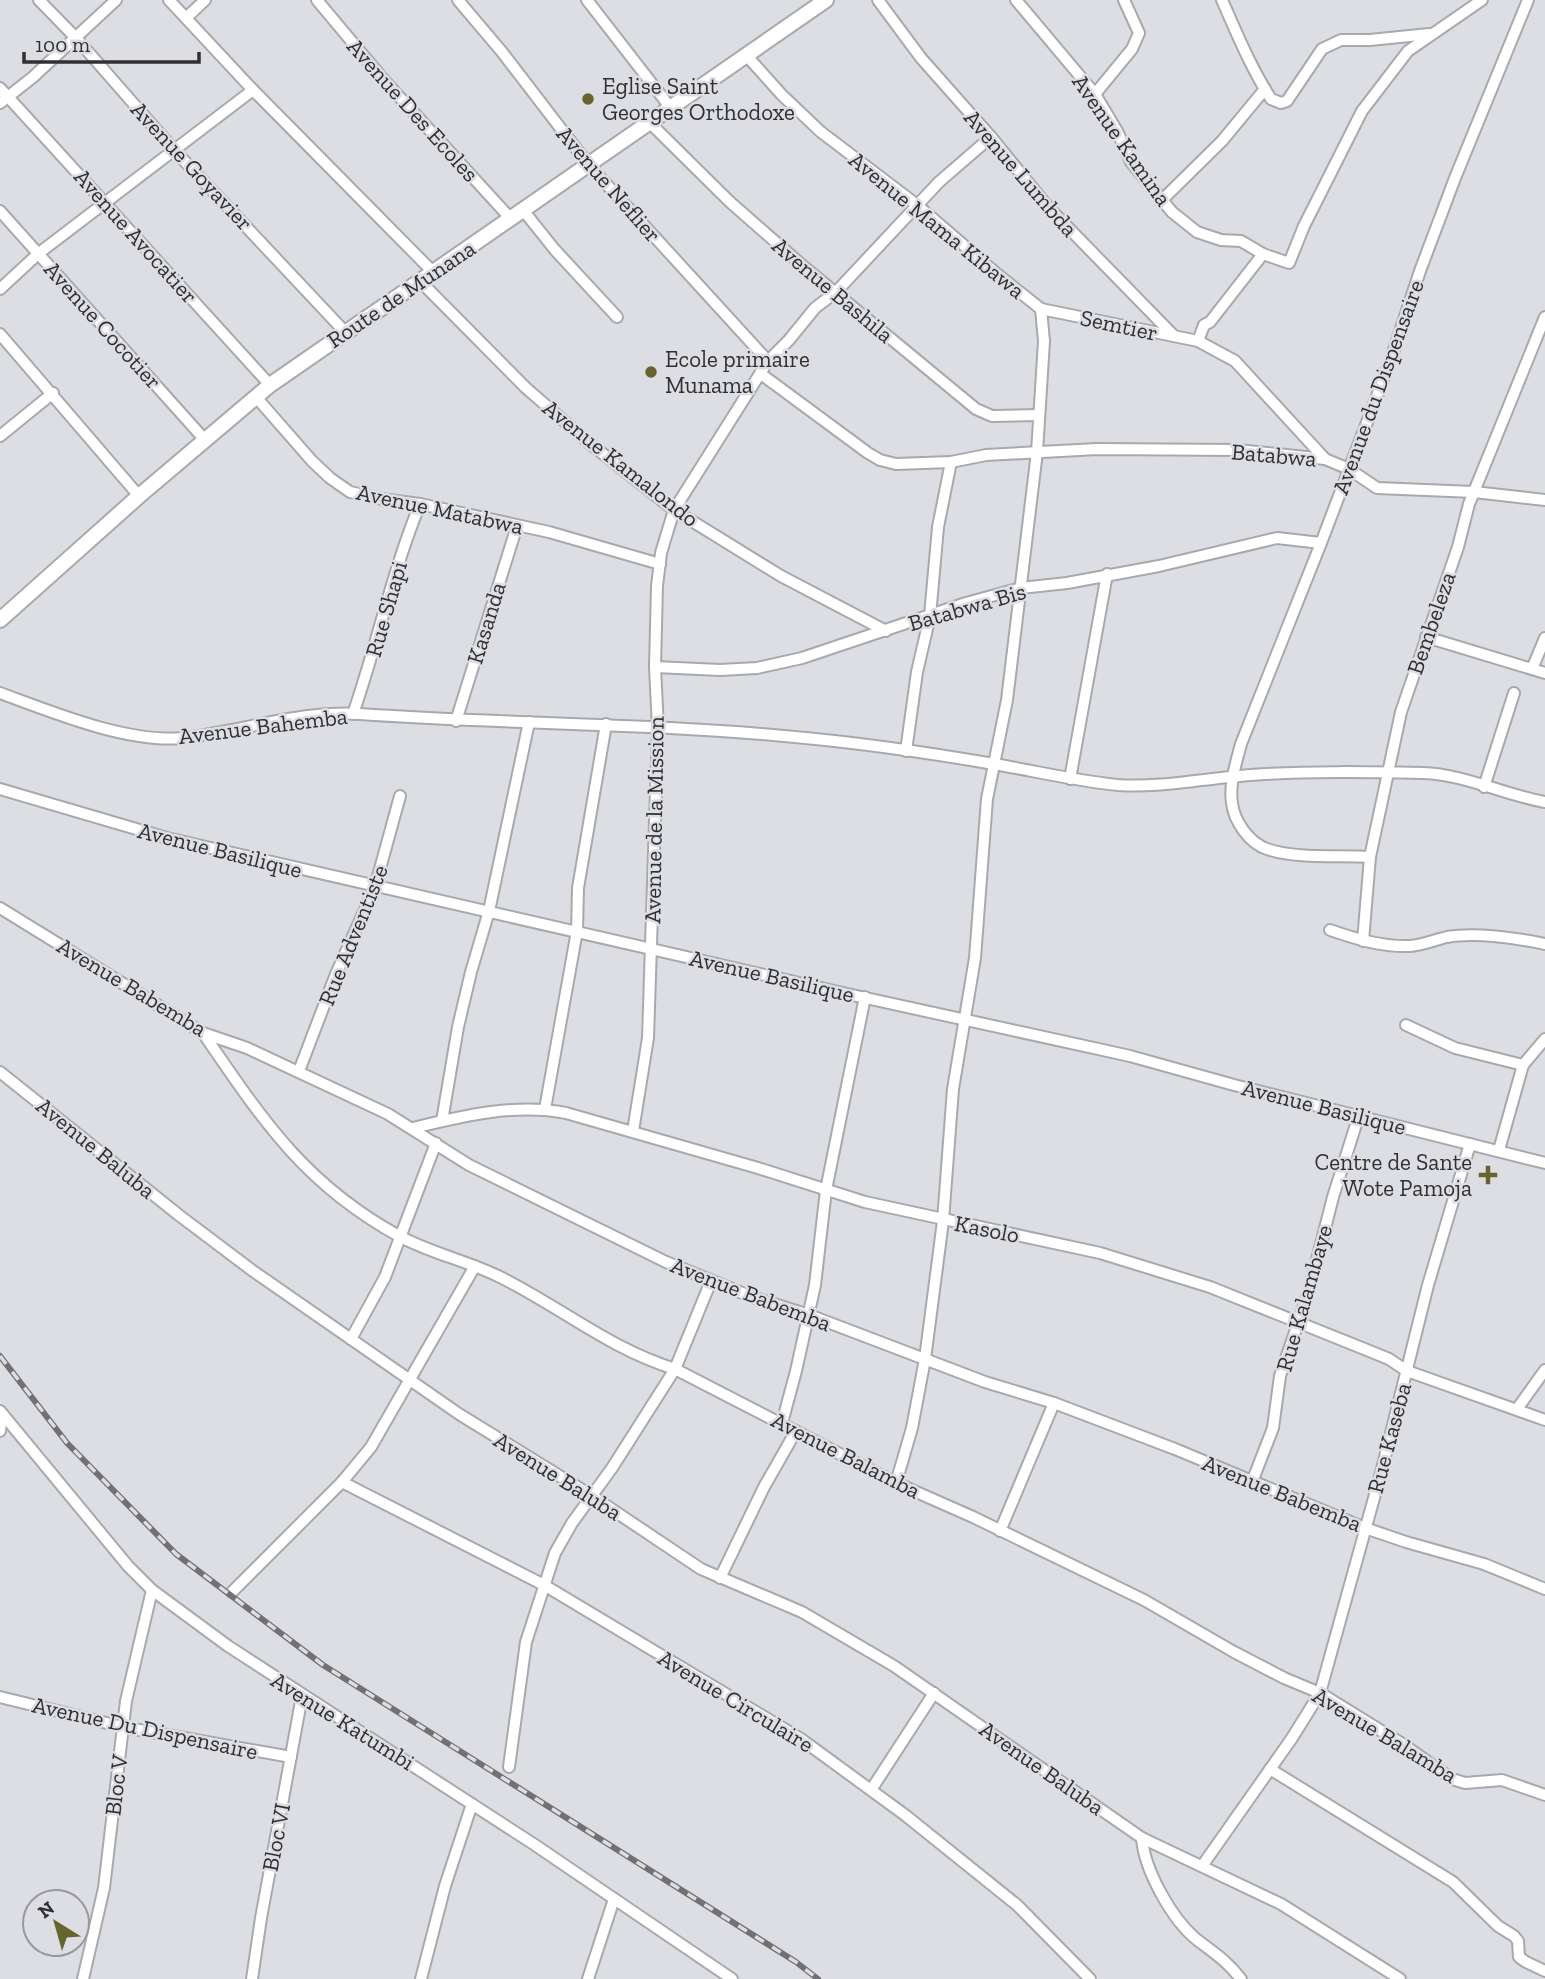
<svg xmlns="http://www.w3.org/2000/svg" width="1545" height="1979" font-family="'Zilla Slab',serif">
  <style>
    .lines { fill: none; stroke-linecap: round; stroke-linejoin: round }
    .minor-casing { stroke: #a8a9ad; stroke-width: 14 }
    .major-casing { stroke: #a8a9ad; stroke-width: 18 }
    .minor { stroke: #fff; stroke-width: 10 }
    .major { stroke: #fff; stroke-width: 14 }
    .rail-casing { stroke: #717174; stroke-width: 6 }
    .rail { stroke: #dddee3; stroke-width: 3.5; stroke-dasharray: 10; stroke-linecap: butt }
    .poi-dot { fill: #686430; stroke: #dddee3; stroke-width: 2.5 }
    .labels { text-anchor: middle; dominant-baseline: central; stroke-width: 5; stroke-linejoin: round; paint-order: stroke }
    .poi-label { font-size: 23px; fill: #303032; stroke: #dddee3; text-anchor: start }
    .street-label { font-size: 23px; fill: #303032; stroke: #dddee3 }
  </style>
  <rect width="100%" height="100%" fill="#dddee3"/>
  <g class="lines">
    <defs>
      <g id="minor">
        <path d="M 39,0 L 76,38 L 175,151 L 345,332"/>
        <path d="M 169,0 L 253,90 L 433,272"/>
        <path d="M 317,0 L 383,79 L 511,219"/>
        <path d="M 458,0 L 502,52 L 588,164 L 768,361"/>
        <path d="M 587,0 L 670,107"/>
        <path d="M 878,0 L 921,58 L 991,137 L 1048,207 L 1174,336"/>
        <path d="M 1016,0 L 1095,94 L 1117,131 L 1131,162 L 1172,212 L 1197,232 L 1221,240 L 1241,241 L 1263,254 L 1289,263 L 1304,226 L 1362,111 L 1408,51 L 1482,0"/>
        <path d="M 1222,0 C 1237,34 1251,68 1271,99 L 1281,103 L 1287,101 L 1322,49 L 1341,40 L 1370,40 L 1429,34"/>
        <path d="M 186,18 L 205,0"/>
        <path d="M 747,56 L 781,94 L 821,132 L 917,205 L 997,274 L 1041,309 L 1044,341 L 1037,452 L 1007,700 L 987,799 L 975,958 L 953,1089 L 943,1221 L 925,1359 L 912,1428 L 896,1483"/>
        <path d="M 0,88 L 270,385"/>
        <path d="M 1095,94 L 1132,49 L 1139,33 L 1124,0"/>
        <path d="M 0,103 L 33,77 L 116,0"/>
        <path d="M 649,122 L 730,202 L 803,266 L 976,409 L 992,416 L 1038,415"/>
        <path d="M 1161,201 L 1222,141 L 1265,89"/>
        <path d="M 523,210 L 555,250 L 617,317"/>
        <path d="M 0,211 L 205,440"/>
        <path d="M 420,281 L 526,388 L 588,442 L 674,510 L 781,576 L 886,631"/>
        <path d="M 0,289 L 39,253 L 253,90"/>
        <path d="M 1041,309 L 1198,341 L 1235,361 L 1325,459"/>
        <path d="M 0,334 L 139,496"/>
        <path d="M 1198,341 L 1204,325 L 1210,322 L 1263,254"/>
        <path d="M 761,374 L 868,453 L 880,460 L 896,464 L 951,462 L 986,455 L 1097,449 L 1238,450 L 1325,459 L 1349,469 L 1377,488 L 1474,492 L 1545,500"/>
        <path d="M 256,397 L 312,461 L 330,478 L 350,492 L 382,499 L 420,504 L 549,532 L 660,564"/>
        <path d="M 0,436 L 53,393"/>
        <path d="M 1426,637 L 1545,673"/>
        <path d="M 655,667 L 720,670 L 757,668 L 802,658 L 966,603 L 1021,588 L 1067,583 L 1159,566 L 1277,538 L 1321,543"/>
        <path d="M 1532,669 L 1545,638"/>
        <path d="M 0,693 C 52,712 126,743 182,738 C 241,732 299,710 360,714 C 501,724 643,723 784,736 C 854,742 924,752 994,764 C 1035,771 1076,781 1118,785 C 1161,788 1207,778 1251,775 C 1308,771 1366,772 1423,773 C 1463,774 1505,795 1545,802"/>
        <path d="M 353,714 C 377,645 392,572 420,504"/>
        <path d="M 456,721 L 517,526"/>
        <path d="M 906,751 L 917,672 L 930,616 L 938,527 L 951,462"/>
        <path d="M 1070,779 L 1107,574"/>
        <path d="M 1484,787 L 1514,693"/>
        <path d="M 0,789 L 167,838 L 834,991 L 1130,1056 L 1234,1085 L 1545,1163"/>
        <path d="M 1370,857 C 1339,855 1296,859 1267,849 C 1249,843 1234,821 1232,803 C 1229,784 1236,763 1241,744 L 1321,543 L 1390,362 L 1420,271 L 1455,178 L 1528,0"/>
        <path d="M 0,908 L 203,1033 L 247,1048 L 388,1114 L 469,1165 L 666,1262 L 752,1297 L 809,1315 L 985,1382 L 1054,1403 L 1175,1449 L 1365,1528 L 1406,1542 L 1484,1564 L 1545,1589"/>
        <path d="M 1330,930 C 1356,939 1382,947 1410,946 C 1423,945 1434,940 1447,937 C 1475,932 1517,938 1545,944"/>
        <path d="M 1363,941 L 1370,857 L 1401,712 L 1458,547 L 1469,504 L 1545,317"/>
        <path d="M 1406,1025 L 1455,1048 L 1523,1065"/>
        <path d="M 203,1033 C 262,1119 304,1184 399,1236 C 432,1254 469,1261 502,1278 C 562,1308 610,1349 675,1369 L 896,1483 L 973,1517 L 1144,1600 L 1234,1652 L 1284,1678 L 1320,1693 L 1404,1745 L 1452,1779 L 1465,1783 L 1502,1780 L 1545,1795"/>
        <path d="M 299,1071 L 336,974 L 375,887 L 400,796"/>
        <path d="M 0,1072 L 180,1216 L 253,1271 L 459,1414 L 592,1496 L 701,1569 L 802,1612 L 894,1666 L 1142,1838 L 1281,1904 L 1400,1979"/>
        <path d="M 545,1109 L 577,931 L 578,888 L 606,724"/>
        <path d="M 442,1121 L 458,1027 L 471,972 L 489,911 L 529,722"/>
        <path d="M 413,1128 C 462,1116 516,1103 566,1113 L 758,1168 L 865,1202 L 1100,1253 L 1210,1287 L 1367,1350 L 1389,1359 L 1407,1371 L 1545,1420"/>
        <path d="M 633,1131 L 648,1038 L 658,728 L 655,667 L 657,586 L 661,553 L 674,510 L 768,361 L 789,340 L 815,308 L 836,292 L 939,182 L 991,137"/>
        <path d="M 1499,1150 L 1523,1065 L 1545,1039"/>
        <path d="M 351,1339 L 385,1277 L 436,1143"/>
        <path d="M 1517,1409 L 1545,1370"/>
        <path d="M 0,1411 L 128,1566 L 152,1590 L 228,1646 L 535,1845 L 732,1979"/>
        <path d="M 782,1423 L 796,1371 L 815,1285 L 826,1190 L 865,997"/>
        <path d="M 0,1431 L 2,1415"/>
        <path d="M 342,1482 L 544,1585 L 801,1739 L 905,1815 L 1017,1905 L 1090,1979"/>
        <path d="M 1252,1482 L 1273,1428 L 1280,1376 L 1309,1291 L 1333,1197 L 1359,1115"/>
        <path d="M 1000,1531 L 1054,1403"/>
        <path d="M 720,1578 L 764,1487 L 796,1431"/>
        <path d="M 232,1592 L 342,1482 L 371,1447 L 475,1266"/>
        <path d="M 0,1697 L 123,1727 L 291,1757"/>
        <path d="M 509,1767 L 526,1642 L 555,1553 L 572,1523 L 612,1468 L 675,1369 L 711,1281"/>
        <path d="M 1270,1769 L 1453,1882 L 1498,1926 L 1514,1936 L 1518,1941 L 1519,1957 L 1526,1962 L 1545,1971"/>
        <path d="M 871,1790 L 934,1693"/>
        <path d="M 1142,1838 C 1144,1869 1171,1918 1196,1939 C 1214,1953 1226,1960 1241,1979"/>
        <path d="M 1202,1866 L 1292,1738 L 1320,1693 L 1382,1469 L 1428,1285 L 1470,1144"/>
        <path d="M 83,1979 L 104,1888 L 126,1701 L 152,1590"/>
        <path d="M 252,1979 L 261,1918 L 302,1696"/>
        <path d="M 421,1979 L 445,1886 L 472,1804"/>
        <path d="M 588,1979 L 614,1899"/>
      </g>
      <path id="major" d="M 0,620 L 139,496 L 270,385 L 826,0"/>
    </defs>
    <use href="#minor" class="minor-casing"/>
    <use href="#major" class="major-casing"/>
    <use href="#minor" class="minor"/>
    <use href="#major" class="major"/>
    <defs>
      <path id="rail" d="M 0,1356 L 67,1443 L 176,1554 L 323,1665 L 796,1962 L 818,1979"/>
    </defs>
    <use href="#rail" class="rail-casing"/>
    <use href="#rail" class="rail"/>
  </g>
  <g class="poi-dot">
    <circle cx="588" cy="99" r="7"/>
    <circle cx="651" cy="372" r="7"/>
    <path d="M1484.5 1164.5h7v7h7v7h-7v7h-7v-7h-7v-7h7z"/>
  </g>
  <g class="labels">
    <g class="poi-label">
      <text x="602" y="86">Eglise Saint<tspan x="602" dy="26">Georges Orthodoxe</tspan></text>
      <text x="665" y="359">Ecole primaire<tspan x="665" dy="26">Munama</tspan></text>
      <text x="1472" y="1162" text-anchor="end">Centre de Sante<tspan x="1472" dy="26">Wote Pamoja</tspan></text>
    </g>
    <g class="street-label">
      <text transform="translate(413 110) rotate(48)">Avenue Des Ecoles</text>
      <text transform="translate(1122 140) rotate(55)">Avenue Kamina</text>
      <text transform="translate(192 166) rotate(47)">Avenue Goyavier</text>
      <text transform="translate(1021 173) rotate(49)">Avenue Lumbda</text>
      <text transform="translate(609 184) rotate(49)">Avenue Neflier</text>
      <text transform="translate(937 225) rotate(39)">Avenue Mama Kibawa</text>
      <text transform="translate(136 236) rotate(48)">Avenue Avocatier</text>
      <text transform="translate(833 290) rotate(40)">Avenue Bashila</text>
      <text transform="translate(401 294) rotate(-34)">Route de Munana</text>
      <text transform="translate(103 325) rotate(48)">Avenue Cocotier</text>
      <text transform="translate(1119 325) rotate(12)">Semtier</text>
      <text transform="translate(1378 387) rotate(-70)">Avenue du Dispensaire</text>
      <text transform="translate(1274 455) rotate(5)">Batabwa</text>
      <text transform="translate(621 463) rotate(38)">Avenue Kamalondo</text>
      <text transform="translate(440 509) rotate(12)">Avenue Matabwa</text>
      <text transform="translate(967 607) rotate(-16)">Batabwa Bis</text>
      <text transform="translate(386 609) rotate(-74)">Rue Shapi</text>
      <text transform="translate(486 623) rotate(-73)">Kasanda</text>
      <text transform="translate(1431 623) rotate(-71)">Bembeleza</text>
      <text transform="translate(263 726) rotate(-7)">Avenue Bahemba</text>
      <text transform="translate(654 820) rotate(-89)">Avenue de la Mission</text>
      <text transform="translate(220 850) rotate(14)">Avenue Basilique</text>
      <text transform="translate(353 935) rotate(-68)">Rue Adventiste</text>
      <text transform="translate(772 976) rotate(13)">Avenue Basilique</text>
      <text transform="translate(132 987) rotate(31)">Avenue Babemba</text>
      <text transform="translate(1324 1107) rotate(14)">Avenue Basilique</text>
      <text transform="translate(96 1148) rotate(39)">Avenue Baluba</text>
      <text transform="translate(987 1229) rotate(11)">Kasolo</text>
      <text transform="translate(751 1294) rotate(21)">Avenue Babemba</text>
      <text transform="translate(1304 1298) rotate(-74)">Rue Kalambaye</text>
      <text transform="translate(1389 1438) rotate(-75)">Rue Kaseba</text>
      <text transform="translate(846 1455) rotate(27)">Avenue Balamba</text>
      <text transform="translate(558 1476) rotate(32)">Avenue Baluba</text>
      <text transform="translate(1282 1493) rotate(22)">Avenue Babemba</text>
      <text transform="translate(736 1701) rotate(31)">Avenue Circulaire</text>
      <text transform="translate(343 1721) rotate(32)">Avenue Katumbi</text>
      <text transform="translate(145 1728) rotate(12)">Avenue Du Dispensaire</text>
      <text transform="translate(1385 1735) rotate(31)">Avenue Balamba</text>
      <text transform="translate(1042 1768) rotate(35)">Avenue Baluba</text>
      <text transform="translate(116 1785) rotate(-83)">Bloc V</text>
      <text transform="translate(276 1837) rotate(-79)">Bloc VI</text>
    </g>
  </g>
  <g transform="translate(56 1923) rotate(323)"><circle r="33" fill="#dddee3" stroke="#98989c" stroke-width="2"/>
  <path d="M0-5L12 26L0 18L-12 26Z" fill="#686430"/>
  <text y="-10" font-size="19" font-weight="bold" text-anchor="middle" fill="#303032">N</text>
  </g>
  <path d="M24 52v10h175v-10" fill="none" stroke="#303032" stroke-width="3.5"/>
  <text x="35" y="52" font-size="21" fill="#303032" stroke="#dddee3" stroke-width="5" paint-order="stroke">100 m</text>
</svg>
